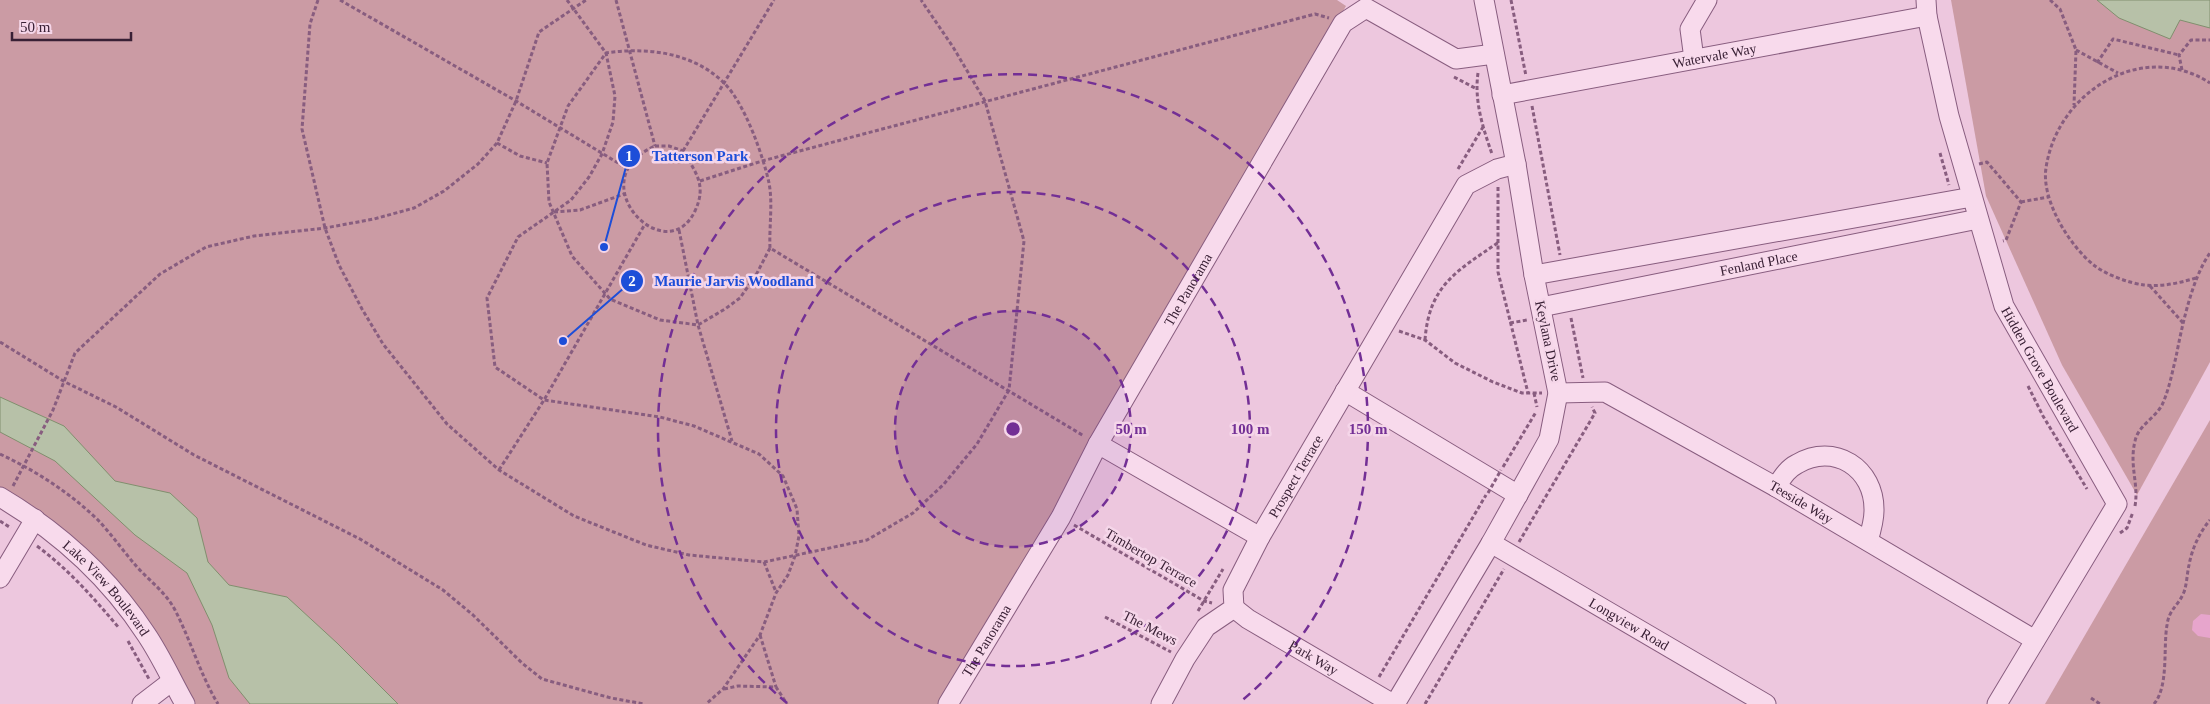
<svg xmlns="http://www.w3.org/2000/svg" width="2210" height="704" font-family="'Times New Roman',serif">
  <style>
    .green { fill: #cb9ba4 }
    .sand { fill: #e7a5cc }
    .water { fill: #b7c1a8; stroke: #818f6e }
    .lines { fill: none; stroke-linecap: round; stroke-linejoin: round }
    .street-casing { stroke: #885d7f; stroke-width: 21 }
    .path { stroke: #885d7f; stroke-width: 3; stroke-dasharray: 4 2.5; stroke-linecap: butt }
    .street { stroke: #f8daec; stroke-width: 19 }
    .path-bridge { stroke: #885d7f; stroke-width: 3; stroke-dasharray: 4 2.5; stroke-linecap: butt }
    .ring { fill: none; stroke: #732f95; stroke-width: 2.5; stroke-dasharray: 9 6 }
    .labels { text-anchor: middle; dominant-baseline: central; stroke-width: 5; stroke-linejoin: round; paint-order: stroke }
    .street-label { font-size: 14px; fill: #392035; stroke: #f5d6e9 }
    .centre { fill: #732f95; stroke: #f5d6e9; stroke-width: 2.5 }
    .ring-label { font-size: 15px; text-anchor: middle; font-weight: bold; fill: #732f95; stroke: #f5d6e9; stroke-width: 5; stroke-linejoin: round; paint-order: stroke }
    .leader { fill: none; stroke: #1d4ed8; stroke-width: 2 }
    .callout-dot { fill: #1d4ed8; stroke: #f5d6e9; stroke-width: 2 }
    .mark-label { font-size: 15px; text-anchor: middle; font-weight: bold; fill: #fff }
    .callout-label { font-size: 15px; text-anchor: middle; font-weight: bold; fill: #1d4ed8; stroke: #f5d6e9; stroke-width: 5; stroke-linejoin: round; paint-order: stroke }
  </style>
  <rect width="100%" height="100%" fill="#edc7de"/>
  <g class="green">
    <path d="M 0,0 L 1337,0 L 1346,6 L 945,704 L 195,704 C 180,676 167,647 149,621 C 110,565 58,522 0,487 Z"/>
    <path d="M 1951,0 L 2210,0 L 2210,362 L 2137,495 L 2062,365 L 1986,196 Z"/>
    <path d="M 2210,420 L 2210,704 L 2045,704 Z"/>
  </g>
  <path class="sand" d="M 2201,614 L 2210,615 L 2210,638 L 2198,636 L 2192,630 L 2193,621 Z"/>
  <g class="water">
    <path d="M 2097,0 L 2210,0 L 2210,28 L 2180,20 L 2170,39 L 2119,18 Z"/>
    <path d="M 0,397 L 64,426 L 115,481 L 170,493 L 197,518 L 208,562 L 229,585 L 287,597 L 337,643 L 398,704 L 250,704 L 229,678 L 212,625 L 187,573 L 135,535 L 55,461 L 0,432 Z"/>
  </g>
  <g class="lines">
    <defs>
      <g id="street">
        <path id="s1" d="M 1926,0 L 1927,16 L 1949,116 L 2004,306 L 2117,504 L 1997,704"/>
        <path d="M 1694,59 L 1690,29 L 1707,0"/>
        <path id="s2" d="M 1502,95 L 1927,16"/>
        <path d="M 1534,275 L 1972,197"/>
        <path id="s3" d="M 1541,307 L 1978,219"/>
        <path d="M 1345,391 L 1518,495"/>
        <path id="s4" d="M 1558,393 L 1605,392 L 1776,487 L 2035,640"/>
        <path d="M 1098,444 L 1260,537"/>
        <path d="M 1776,487 C 1782,478 1787,469 1797,464 C 1834,442 1875,468 1874,511 C 1874,521 1871,531 1868,541"/>
        <path id="s5" d="M 0,497 C 59,532 108,576 146,634 C 161,656 172,681 185,704"/>
        <path id="s6" d="M 1491,543 L 1766,704"/>
        <path d="M 0,578 L 35,519"/>
        <path id="s7" d="M 1234,608 L 1248,619 L 1393,704"/>
        <path d="M 142,704 L 172,681"/>
        <path id="s8" d="M 948,704 L 1061,517 L 1098,444 L 1343,23 L 1366,8 L 1456,59 L 1494,54"/>
        <path id="s9" d="M 1161,704 L 1185,659 L 1206,627 L 1234,608 L 1233,590 L 1260,537 L 1466,185 L 1497,169 L 1516,164"/>
        <path d="M 1395,704 L 1491,543 L 1549,439 L 1558,393 L 1534,275 L 1516,164 L 1484,0"/>
      </g>
    </defs>
    <use href="#street" class="street-casing"/>
    <g class="path">
      <path d="M 318,0 L 310,24 L 302,129 L 325,228 L 339,265 L 362,309 L 383,344 L 447,424 L 499,470 L 574,516 L 646,545 L 689,555 L 764,562 L 867,540 L 913,513 L 944,484 L 977,444 L 1009,390 L 1024,241 L 985,101 L 953,47 L 921,0"/>
      <path d="M 340,0 L 516,101 L 628,169"/>
      <path d="M 567,0 L 606,53 L 615,96 L 613,122 L 602,154 L 589,177 L 571,200 L 518,237 L 487,298 L 495,367 L 544,400 L 660,417 L 694,426 L 759,454 L 783,476 L 797,509 L 799,536 L 795,556 L 788,575 L 776,593 L 760,635 L 723,689 L 706,704"/>
      <path d="M 616,0 L 655,146"/>
      <path d="M 1511,0 L 1526,76"/>
      <path d="M 2050,0 L 2060,9 L 2076,50 L 2074,105"/>
      <path d="M 2076,50 L 2118,73"/>
      <path d="M 2097,63 L 2113,39 L 2179,55"/>
      <path d="M 2182,70 L 2179,55 L 2191,40 L 2210,40"/>
      <path d="M 1478,73 C 1474,101 1483,128 1492,154"/>
      <path d="M 1454,77 L 1475,88"/>
      <path d="M 1532,106 L 1560,255"/>
      <path d="M 497,143 L 520,156 L 547,163"/>
      <path d="M 655,146 L 669,146 L 683,151 C 696,173 707,185 695,211 C 666,272 577,180 655,146 Z"/>
      <path d="M 683,151 L 774,0"/>
      <path d="M 1940,153 L 1949,185"/>
      <path d="M 1979,164 L 1987,162 L 2021,202 L 2006,240 L 2003,241"/>
      <path d="M 1458,169 L 1483,127"/>
      <path d="M 700,181 L 762,161 L 1315,14 L 1329,18"/>
      <path d="M 1498,187 L 1498,272 L 1528,393"/>
      <path d="M 2021,202 L 2048,197"/>
      <path d="M 554,212 L 580,210 L 624,194"/>
      <path d="M 679,230 L 698,325 L 732,441"/>
      <path d="M 770,248 L 756,275 L 740,298 L 725,309 L 698,325 L 660,320 L 610,299 L 572,256 L 549,202 L 547,163 L 568,106 L 606,53 C 646,47 693,52 724,83 C 744,102 763,155 769,183 C 773,203 769,227 770,248 L 1084,436"/>
      <path d="M 2196,278 C 2179,283 2162,287 2144,285 C 2129,283 2107,275 2095,266 C 2070,247 2041,200 2046,168 C 2057,92 2142,39 2210,83"/>
      <path d="M 2150,286 L 2184,324"/>
      <path d="M 1571,318 L 1583,378"/>
      <path d="M 1510,323 L 1527,320"/>
      <path d="M 1399,331 L 1425,340 L 1455,363 L 1493,382 L 1522,393 L 1542,393"/>
      <path d="M 1425,340 C 1429,285 1457,271 1499,242"/>
      <path d="M 0,342 L 65,382 L 116,407 L 194,455 L 360,539 L 443,590 L 473,615 L 522,663 L 542,679 L 611,698 L 644,704"/>
      <path d="M 2028,386 L 2043,416 L 2087,489"/>
      <path d="M 1534,393 L 1537,407"/>
      <path d="M 0,454 C 36,471 69,492 98,520 C 112,535 124,552 137,567 C 150,581 166,593 175,610 C 191,641 200,674 218,704"/>
      <path d="M 1503,467 L 1536,412"/>
      <path d="M 499,470 L 544,400 L 645,224"/>
      <path d="M 13,486 L 53,410 L 75,353 L 160,274 L 206,247 L 254,236 L 325,228 L 374,219 L 414,208 L 444,191 L 478,164 L 497,143 L 516,101 L 539,32 L 586,0"/>
      <path d="M 2135,506 C 2139,484 2129,466 2135,441 C 2138,426 2155,418 2162,405 C 2169,390 2172,373 2176,357 C 2182,326 2192,278 2210,253"/>
      <path d="M 0,521 L 11,528"/>
      <path d="M 1074,525 L 1204,601 L 1212,603"/>
      <path d="M 2120,533 L 2127,528 L 2133,512"/>
      <path d="M 1519,542 L 1595,413 L 1592,407"/>
      <path d="M 37,546 C 69,570 93,597 119,628"/>
      <path d="M 764,562 L 776,592"/>
      <path d="M 1198,611 L 1223,569"/>
      <path d="M 1105,617 L 1171,652"/>
      <path d="M 760,635 L 776,687"/>
      <path d="M 128,641 L 149,679"/>
      <path d="M 1379,677 L 1486,495"/>
      <path d="M 724,689 L 738,686 L 776,687 L 787,704"/>
      <path d="M 2091,698 L 2100,704"/>
      <path d="M 1425,704 L 1504,569"/>
      <path d="M 2154,704 C 2169,686 2163,648 2167,625 C 2169,609 2179,605 2184,592 C 2187,583 2187,574 2189,565 C 2192,549 2199,533 2210,520"/>
    </g>
    <use href="#street" class="street"/>
    <path class="path-bridge" d="M 1488,493 L 1501,470"/>
  </g>
  <circle cx="1013" cy="429" r="118" fill="#732f95" fill-opacity=".12"/>
  <g class="ring">
    <circle cx="1013" cy="429" r="118"/>
    <circle cx="1013" cy="429" r="237"/>
    <path d="M787 703A355 355 0 1 1 1239 703"/>
  </g>
  <g class="labels">
    <g class="street-label">
      <text stroke="none"><textPath href="#s2" startOffset="216">Watervale Way</textPath></text>
      <text stroke="none"><textPath href="#s3" startOffset="222">Fenland Place</textPath></text>
      <text stroke="none"><textPath href="#s8" startOffset="479">The Panorama</textPath></text>
      <text transform="translate(1548 341) rotate(78)">Keylana Drive</text>
      <text stroke="none"><textPath href="#s1" startOffset="389">Hidden Grove Boulevard</textPath></text>
      <text stroke="none"><textPath href="#s9" startOffset="271">Prospect Terrace</textPath></text>
      <text stroke="none"><textPath href="#s4" startOffset="272">Teeside Way</textPath></text>
      <text transform="translate(1151 558) rotate(30)">Timbertop Terrace</text>
      <text stroke="none"><textPath href="#s5" startOffset="141">Lake View Boulevard</textPath></text>
      <text stroke="none"><textPath href="#s6" startOffset="160">Longview Road</textPath></text>
      <text transform="translate(1150 628) rotate(27)">The Mews</text>
      <text stroke="none"><textPath href="#s8" startOffset="74">The Panorama</textPath></text>
      <text stroke="none"><textPath href="#s7" startOffset="94">Park Way</textPath></text>
    </g>
  </g>
  <circle cx="1013" cy="429" r="8" class="centre"/>
  <g class="ring-label">
    <text x="1131" y="434">50 m</text>
    <text x="1250" y="434">100 m</text>
    <text x="1368" y="434">150 m</text>
  </g>
  <path class="leader" d="M604 247L629 156M563 341L632 281"/>
  <g class="callout-dot">
    <circle cx="604" cy="247" r="5"/>
    <circle cx="563" cy="341" r="5"/>
    <circle cx="629" cy="156" r="12"/>
    <circle cx="632" cy="281" r="12"/>
  </g>
  <g class="mark-label">
    <text x="629" y="161">1</text>
    <text x="632" y="286">2</text>
  </g>
  <g class="callout-label">
    <text x="700" y="161">Tatterson Park</text>
    <text x="734" y="286">Maurie Jarvis Woodland</text>
  </g>
  <path d="M12 32v8h119v-8" fill="none" stroke="#392035" stroke-width="2.5"/>
  <text x="20" y="32" font-size="15" fill="#392035" stroke="#f5d6e9" stroke-width="4" paint-order="stroke">50 m</text>
</svg>
